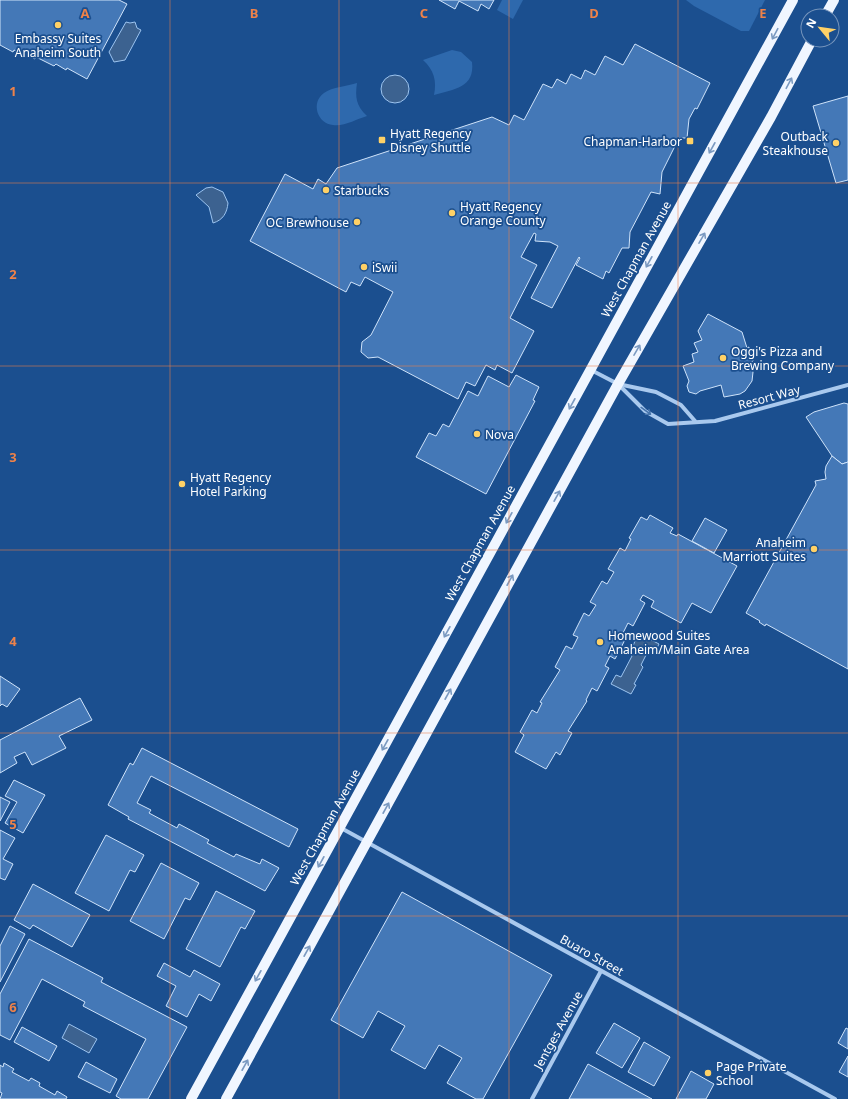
<svg xmlns="http://www.w3.org/2000/svg" width="848" height="1099" font-family="'Noto Sans',sans-serif">
  <style>
    .green { fill: #2e69ad }
    .water { fill: #3c6290; stroke: #9cc4f0 }
    .building { fill: #4478b7; stroke: #cfe3fa }
    .lines { fill: none; stroke-linecap: round; stroke-linejoin: round }
    .street { stroke: #a9c9ee; stroke-width: 4 }
    .primary { stroke: #f0f6ff; stroke-width: 10 }
    .oneway { stroke: #7b9ac1 }
    .oneway2 { stroke: #4674ac }
    .grid { fill: none; stroke: #ee8249; stroke-width: 1; stroke-opacity: 0.55 }
    .poi-dot { fill: #ffd166; stroke: #1b4f8f; stroke-width: 1.5 }
    .labels { text-anchor: middle; dominant-baseline: central; stroke-width: 3.5; stroke-linejoin: round; paint-order: stroke }
    .poi-label { font-size: 12px; fill: #fff; stroke: #1b4f8f; text-anchor: start }
    .street-label { font-size: 12px; fill: #fff; stroke: #1b4f8f }
    .grid-label { font-size: 13px; text-anchor: middle; font-weight: bold; fill: #ee8249; stroke: #1b4f8f; stroke-width: 3.5; stroke-linejoin: round; paint-order: stroke }
  </style>
  <rect width="100%" height="100%" fill="#1b4f8f"/>
  <g class="green">
    <path d="M 502,0 L 523,0 L 513,19 L 497,10 Z"/>
    <path d="M 686,0 L 765,0 L 749,31 L 741,31 L 694,6 Z"/>
    <path d="M 452,50 L 461,52 L 472,62 C 475,88 454,89 434,95 C 437,81 434,70 423,60 Z"/>
    <path d="M 357,83 C 355,97 356,106 367,116 C 357,119 343,127 333,125 C 318,124 310,103 324,93 C 332,87 348,86 357,83 Z"/>
  </g>
  <g class="water">
    <path d="M 126,22 L 130,23 L 135,22 L 137,28 L 141,30 L 125,60 L 114,62 L 109,52 Z"/>
    <circle cx="395" cy="89" r="14"/>
    <path d="M 212,187 L 223,192 L 228,203 C 227,213 223,220 213,223 L 209,207 L 196,195 L 206,188 Z"/>
    <path d="M 638,633 L 659,644 L 654,654 L 648,651 L 641,665 L 643,667 L 634,684 L 636,685 L 631,694 L 611,684 L 616,675 L 621,677 L 632,656 L 630,654 Z"/>
    <path d="M 69,1024 L 97,1039 L 89,1053 L 62,1038 Z"/>
  </g>
  <g class="building">
    <path d="M 0,0 L 119,0 L 127,4 L 87,79 L 67,68 L 66,70 L 56,64 L 54,66 L 36,57 L 35,59 L 25,53 L 24,55 L 14,50 L 13,52 L 0,45 Z"/>
    <path d="M 439,0 L 494,0 L 489,9 L 481,4 L 478,11 L 459,1 L 455,9 Z"/>
    <path d="M 635,44 L 710,83 L 697,109 L 695,108 L 689,119 L 687,138 L 679,138 L 662,172 L 660,194 L 651,192 L 630,232 L 629,248 L 622,248 L 609,273 L 606,271 L 603,279 L 576,265 L 580,258 L 579,257 L 552,308 L 531,298 L 558,246 L 550,242 L 535,241 L 536,234 L 534,233 L 521,257 L 537,265 L 510,318 L 534,331 L 512,373 L 497,365 L 495,370 L 486,365 L 475,386 L 466,382 L 458,399 L 378,357 L 368,358 L 361,352 L 362,342 L 371,335 L 393,292 L 365,277 L 360,286 L 351,282 L 346,292 L 250,241 L 285,174 L 313,189 L 318,179 L 326,184 L 337,168 L 492,117 L 509,125 L 514,115 L 524,120 L 543,84 L 552,88 L 557,79 L 566,84 L 571,74 L 581,79 L 585,70 L 595,75 L 605,56 L 623,65 Z"/>
    <path d="M 848,96 L 848,180 L 836,183 L 813,106 Z"/>
    <path d="M 708,314 L 742,332 L 747,348 L 749,347 L 753,361 L 750,363 L 753,372 L 752,381 L 745,391 L 740,394 L 724,397 L 721,385 L 700,391 L 696,394 L 689,392 L 687,386 L 689,381 L 683,366 L 694,362 L 692,354 L 698,352 L 694,343 L 702,340 L 698,331 Z"/>
    <path d="M 516,375 L 539,387 L 533,400 L 535,401 L 486,494 L 416,457 L 429,433 L 436,436 L 443,424 L 449,427 L 468,391 L 478,396 L 488,376 L 509,387 Z"/>
    <path d="M 844,403 L 848,404 L 848,462 L 842,464 L 832,456 L 806,417 L 814,412 Z"/>
    <path d="M 832,456 L 842,464 L 848,462 L 848,669 L 766,624 L 765,626 L 759,622 L 760,621 L 746,613 L 816,485 L 815,481 L 826,479 L 825,472 L 826,466 Z"/>
    <path d="M 650,515 L 673,528 L 670,533 L 677,536 L 678,534 L 737,566 L 711,613 L 692,603 L 681,623 L 651,607 L 654,601 L 643,595 L 640,600 L 645,603 L 633,626 L 628,623 L 623,633 L 627,636 L 615,659 L 610,656 L 605,666 L 609,668 L 597,691 L 592,688 L 586,700 L 587,701 L 568,731 L 572,733 L 560,755 L 556,752 L 546,769 L 515,752 L 524,735 L 520,732 L 532,710 L 537,713 L 542,703 L 540,702 L 560,670 L 555,667 L 566,646 L 572,649 L 578,637 L 573,635 L 584,613 L 589,616 L 596,605 L 590,602 L 602,581 L 607,584 L 614,572 L 608,569 L 620,548 L 625,551 L 631,539 L 629,538 L 641,517 L 647,520 Z"/>
    <path d="M 705,518 L 727,530 L 714,553 L 692,541 Z"/>
    <path d="M 0,676 L 20,689 L 7,707 L 2,704 L 0,706 Z"/>
    <path d="M 80,698 L 92,720 L 59,736 L 66,748 L 32,765 L 25,752 L 14,757 L 17,763 L 0,773 L 0,740 Z"/>
    <path d="M 142,748 L 298,829 L 289,847 L 151,776 L 137,803 L 151,810 L 149,813 L 177,828 L 179,824 L 209,840 L 207,843 L 234,857 L 236,854 L 260,864 L 262,859 L 279,868 L 265,891 L 128,819 L 129,817 L 108,805 L 130,763 L 133,765 Z"/>
    <path d="M 14,780 L 45,795 L 23,833 L 5,823 L 17,802 L 5,796 Z"/>
    <path d="M 0,797 L 10,802 L 0,821 Z"/>
    <path d="M 0,830 L 15,838 L 3,859 L 13,864 L 5,880 L 0,878 Z"/>
    <path d="M 106,835 L 144,855 L 135,872 L 130,870 L 109,911 L 75,893 Z"/>
    <path d="M 161,863 L 199,883 L 190,900 L 185,898 L 164,939 L 130,921 Z"/>
    <path d="M 33,884 L 90,915 L 72,947 L 33,925 L 30,929 L 14,920 Z"/>
    <path d="M 216,891 L 255,911 L 245,929 L 241,927 L 220,967 L 186,949 Z"/>
    <path d="M 402,892 L 552,975 L 483,1099 L 476,1099 L 447,1083 L 462,1058 L 439,1045 L 425,1069 L 391,1050 L 405,1026 L 378,1011 L 363,1038 L 331,1020 Z"/>
    <path d="M 10,926 L 25,934 L 0,982 L 0,946 Z"/>
    <path d="M 29,939 L 103,978 L 101,982 L 187,1027 L 148,1099 L 121,1099 L 116,1096 L 146,1039 L 83,1006 L 85,1002 L 42,979 L 10,1040 L 0,1035 L 0,994 Z"/>
    <path d="M 164,963 L 190,977 L 194,970 L 220,984 L 211,1001 L 199,994 L 187,1017 L 166,1006 L 176,986 L 157,976 Z"/>
    <path d="M 614,1023 L 640,1038 L 622,1068 L 596,1053 Z"/>
    <path d="M 22,1027 L 57,1046 L 49,1061 L 14,1042 Z"/>
    <path d="M 846,1028 L 848,1029 L 848,1049 L 838,1043 Z"/>
    <path d="M 644,1042 L 670,1057 L 654,1086 L 628,1072 Z"/>
    <path d="M 848,1056 L 848,1077 L 839,1072 Z"/>
    <path d="M 86,1062 L 117,1079 L 110,1093 L 78,1077 Z"/>
    <path d="M 4,1063 L 14,1069 L 12,1072 L 29,1081 L 31,1078 L 40,1083 L 39,1086 L 55,1095 L 57,1091 L 67,1097 L 66,1099 L 0,1099 L 2,1093 L 0,1092 L 0,1065 L 3,1067 Z"/>
    <path d="M 588,1064 L 652,1099 L 569,1099 Z"/>
    <path d="M 691,1071 L 714,1084 L 706,1099 L 676,1099 Z"/>
  </g>
  <g class="lines">
    <g class="street">
      <path d="M 591,370 L 618,384 L 656,392 L 681,405 L 695,421"/>
      <path d="M 618,384 L 645,411 L 668,424 L 715,421 L 848,385"/>
      <path d="M 341,828 L 835,1099"/>
      <path d="M 532,1099 L 601,971"/>
    </g>
    <g class="primary">
      <path d="M 825,16 L 834,0"/>
      <path d="M 191,1099 L 793,0"/>
      <path d="M 226,1099 L 618,384 L 771,117 L 812,40"/>
    </g>
  </g>
  <defs><path id="oneway-shaft" d="M-6 0H5M1.5-3L5.5 0L1.5 3" fill="none" stroke-width="1.6" stroke-linecap="round" stroke-linejoin="round"/></defs>
  <g class="oneway">
    <use href="#oneway-shaft" transform="translate(775 34) rotate(118)"/>
    <use href="#oneway-shaft" transform="translate(789 83) rotate(-62)"/>
    <use href="#oneway-shaft" transform="translate(712 148) rotate(119)"/>
    <use href="#oneway-shaft" transform="translate(702 238) rotate(-60)"/>
    <use href="#oneway-shaft" transform="translate(649 262) rotate(119)"/>
    <use href="#oneway-shaft" transform="translate(637 350) rotate(-60)"/>
    <use href="#oneway-shaft" transform="translate(572 404) rotate(119)"/>
    <use href="#oneway-shaft" transform="translate(557 496) rotate(-61)"/>
    <use href="#oneway-shaft" transform="translate(509 518) rotate(119)"/>
    <use href="#oneway-shaft" transform="translate(510 580) rotate(-61)"/>
    <use href="#oneway-shaft" transform="translate(447 632) rotate(119)"/>
    <use href="#oneway-shaft" transform="translate(448 694) rotate(-61)"/>
    <use href="#oneway-shaft" transform="translate(385 745) rotate(119)"/>
    <use href="#oneway-shaft" transform="translate(386 808) rotate(-61)"/>
    <use href="#oneway-shaft" transform="translate(321 862) rotate(119)"/>
    <use href="#oneway-shaft" transform="translate(307 951) rotate(-61)"/>
    <use href="#oneway-shaft" transform="translate(258 976) rotate(119)"/>
    <use href="#oneway-shaft" transform="translate(245 1065) rotate(-61)"/>
  </g>
  <use class="oneway2" href="#oneway-shaft" transform="translate(646 411) rotate(36)"/>
  <path class="grid" d="M 170,0 L 170,1099M 339,0 L 339,1099M 509,0 L 509,1099M 678,0 L 678,1099M 0,183 L 848,183M 0,366 L 848,366M 0,550 L 848,550M 0,733 L 848,733M 0,916 L 848,916"/>
  <g class="poi-dot">
    <circle cx="58" cy="25" r="4"/>
    <rect x="378" y="136" width="8" height="8" rx="2"/>
    <rect x="686" y="137" width="8" height="8" rx="2"/>
    <circle cx="836" cy="143" r="4"/>
    <circle cx="326" cy="190" r="4"/>
    <circle cx="452" cy="213" r="4"/>
    <circle cx="357" cy="222" r="4"/>
    <circle cx="364" cy="267" r="4"/>
    <circle cx="723" cy="358" r="4"/>
    <circle cx="477" cy="434" r="4"/>
    <circle cx="182" cy="484" r="4"/>
    <circle cx="814" cy="549" r="4"/>
    <circle cx="600" cy="642" r="4"/>
    <circle cx="708" cy="1073" r="4"/>
  </g>
  <g class="labels">
    <g class="poi-label">
      <text x="58" y="38" text-anchor="middle">Embassy Suites<tspan x="58" dy="14">Anaheim South</tspan></text>
      <text x="390" y="133">Hyatt Regency<tspan x="390" dy="14">Disney Shuttle</tspan></text>
      <text x="828" y="136" text-anchor="end">Outback<tspan x="828" dy="14">Steakhouse</tspan></text>
      <text x="682" y="141" text-anchor="end">Chapman-Harbor</text>
      <text x="334" y="190">Starbucks</text>
      <text x="460" y="206">Hyatt Regency<tspan x="460" dy="14">Orange County</tspan></text>
      <text x="349" y="222" text-anchor="end">OC Brewhouse</text>
      <text x="372" y="267">iSwii</text>
      <text x="731" y="351">Oggi's Pizza and<tspan x="731" dy="14">Brewing Company</tspan></text>
      <text x="485" y="434">Nova</text>
      <text x="190" y="477">Hyatt Regency<tspan x="190" dy="14">Hotel Parking</tspan></text>
      <text x="806" y="542" text-anchor="end">Anaheim<tspan x="806" dy="14">Marriott Suites</tspan></text>
      <text x="608" y="635">Homewood Suites<tspan x="608" dy="14">Anaheim/Main Gate Area</tspan></text>
      <text x="716" y="1066">Page Private<tspan x="716" dy="14">School</tspan></text>
    </g>
    <g class="street-label">
      <text transform="translate(636 259) rotate(-61)">West Chapman Avenue</text>
      <text transform="translate(769 397) rotate(-15)">Resort Way</text>
      <text transform="translate(480 543) rotate(-61)">West Chapman Avenue</text>
      <text transform="translate(325 827) rotate(-61)">West Chapman Avenue</text>
      <text transform="translate(592 955) rotate(29)">Buaro Street</text>
      <text transform="translate(558 1030) rotate(-61)">Jentges Avenue</text>
    </g>
  </g>
  <g class="grid-label">
    <text x="85" y="18">A</text>
    <text x="254" y="18">B</text>
    <text x="424" y="18">C</text>
    <text x="594" y="18">D</text>
    <text x="763" y="18">E</text>
    <text x="13" y="96">1</text>
    <text x="13" y="279">2</text>
    <text x="13" y="462">3</text>
    <text x="13" y="646">4</text>
    <text x="13" y="829">5</text>
    <text x="13" y="1012">6</text>
  </g>
  <g transform="translate(820 28) rotate(299)"><circle r="19" fill="#1b4f8f" stroke="#7695bc"/>
  <path d="M0-3L7 15L0 10L-7 15Z" fill="#ffd166"/>
  <text y="-6" font-size="11" font-weight="bold" text-anchor="middle" fill="#ffffff">N</text>
  </g>
</svg>
